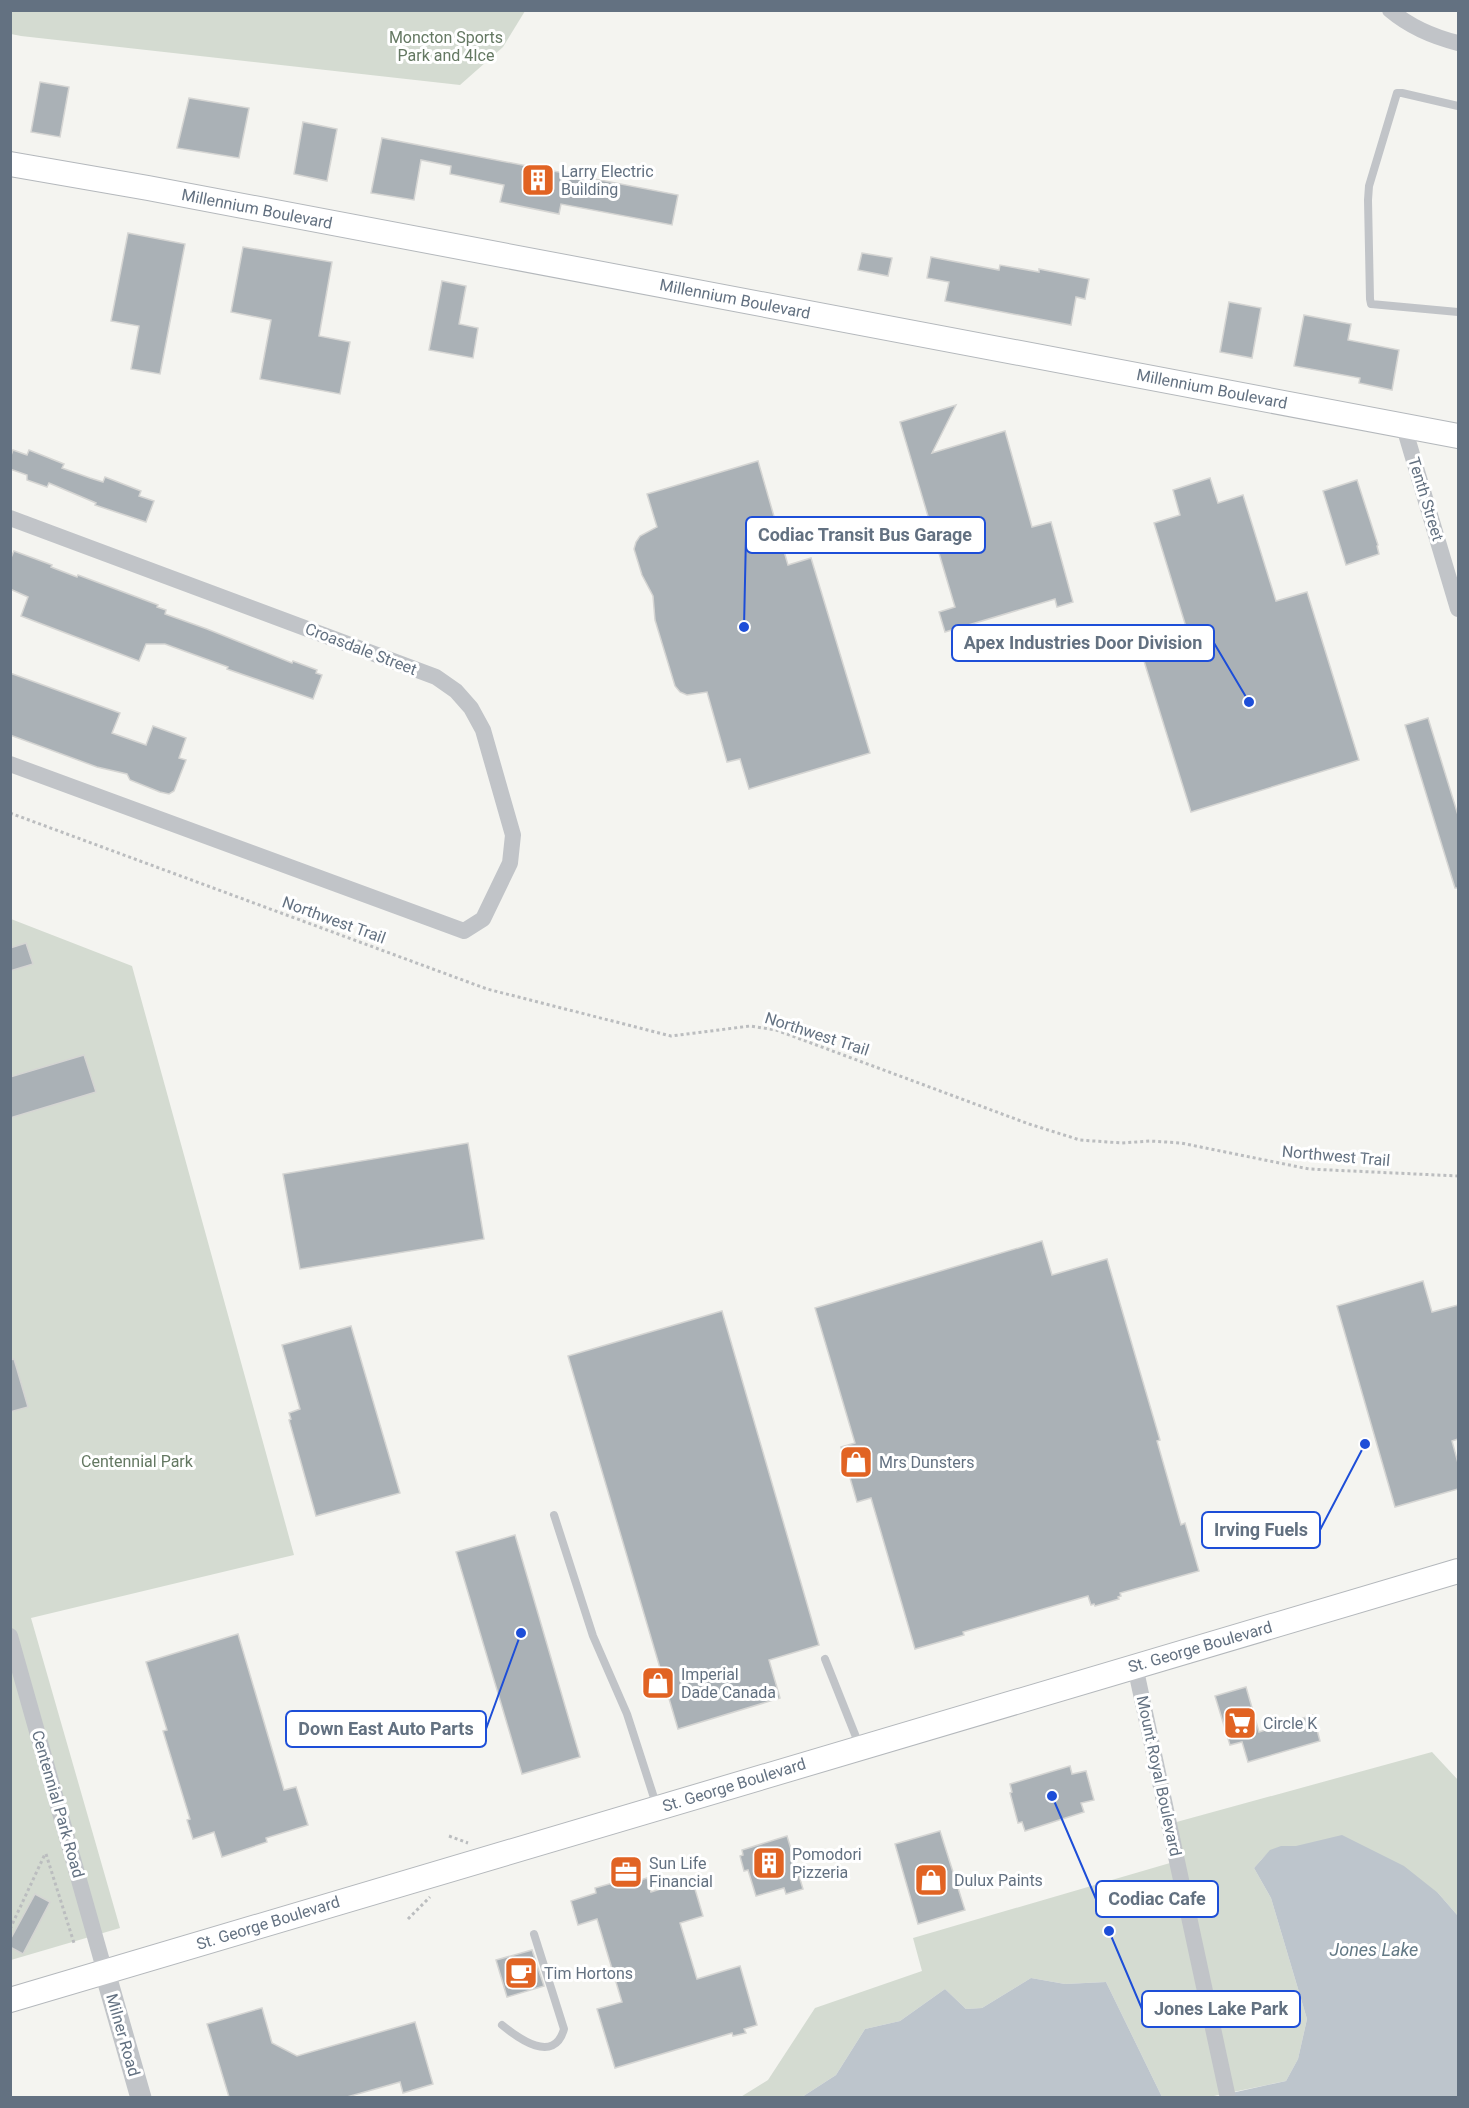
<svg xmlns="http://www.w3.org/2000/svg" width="1469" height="2108" font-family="Roboto,sans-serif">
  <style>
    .green { fill: #d4dbd1 }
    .water { fill: #bdc5cc }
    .building { fill: #aab1b6; stroke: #d5d5d3; stroke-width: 1.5 }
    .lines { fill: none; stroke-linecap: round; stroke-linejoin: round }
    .secondary-casing { stroke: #b4b8bc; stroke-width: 26 }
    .path { stroke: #bbbdbf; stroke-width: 3; stroke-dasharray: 3 3; stroke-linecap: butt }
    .service { stroke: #c1c4c8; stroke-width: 8 }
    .minor { stroke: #c1c4c8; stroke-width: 16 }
    .tertiary { stroke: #c1c4c8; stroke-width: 21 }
    .secondary { stroke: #fff; stroke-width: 24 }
    .labels { text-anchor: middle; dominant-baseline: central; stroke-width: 6; stroke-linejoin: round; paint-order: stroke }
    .park-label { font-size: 16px; fill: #647862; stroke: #fff }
    .poi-label { font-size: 16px; fill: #637181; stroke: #fff; text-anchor: start }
    .street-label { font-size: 16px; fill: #637181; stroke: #fff }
    .water-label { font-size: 18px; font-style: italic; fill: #637985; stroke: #fff }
    .leader { fill: none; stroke: #1d4ed8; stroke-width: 2 }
    .callout-dot { fill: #1d4ed8; stroke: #fff; stroke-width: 2 }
    .callout { fill: #fff; stroke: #1d4ed8; stroke-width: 2 }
    .callout-label { font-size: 18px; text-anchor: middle; font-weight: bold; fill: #637181 }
  </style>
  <rect width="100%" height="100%" fill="#f4f4f0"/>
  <g class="green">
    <path d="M 10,11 L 11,10 L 525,11 L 503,47 L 460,85 L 21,36 L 11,34 Z"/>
    <path d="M 11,919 L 132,966 L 294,1555 L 31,1618 L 120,1928 L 11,1960 Z"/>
    <path d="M 1432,1752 L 1458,1780 L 1458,1916 L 1438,1893 L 1296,1846 C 1272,1846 1269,1851 1254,1868 L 1271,1898 L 1307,2019 L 1298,2059 L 1286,2081 L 1209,2097 L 1162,2097 L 1106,1982 L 1065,1984 L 1031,1978 L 982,2008 L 966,2009 L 945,1989 L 900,2021 L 865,2029 L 836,2075 L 802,2097 L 739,2098 L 768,2080 L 815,2008 L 922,1971 L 913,1938 L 1170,1863 L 1162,1826 Z"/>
  </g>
  <g class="water">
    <path d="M 1342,1835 L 1404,1866 L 1438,1893 L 1458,1916 L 1458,2097 L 1209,2098 L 1286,2081 L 1298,2059 L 1307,2019 L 1271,1898 L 1254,1868 L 1270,1850 L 1281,1846 L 1296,1846 Z"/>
    <path d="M 1031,1978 L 1065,1984 L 1106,1982 L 1162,2097 L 802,2097 L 836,2075 L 865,2029 L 900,2021 L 945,1989 L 966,2009 L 982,2008 Z"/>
  </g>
  <g class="building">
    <path d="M 40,82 L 69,87 L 60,137 L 31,132 Z"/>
    <path d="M 189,98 L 249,108 L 239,158 L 177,148 Z"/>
    <path d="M 303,122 L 337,129 L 327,181 L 294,174 Z"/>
    <path d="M 382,138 L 678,195 L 672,225 L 561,204 L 559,214 L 500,202 L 504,185 L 450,174 L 451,166 L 421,160 L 414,200 L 371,193 Z"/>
    <path d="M 128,233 L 185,244 L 160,374 L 131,369 L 139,326 L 111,321 Z"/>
    <path d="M 243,247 L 332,262 L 319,336 L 350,342 L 340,394 L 260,379 L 271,320 L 231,312 Z"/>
    <path d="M 862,253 L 892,258 L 888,276 L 858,270 Z"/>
    <path d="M 931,257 L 999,270 L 1000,265 L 1039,272 L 1039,269 L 1089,279 L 1085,299 L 1076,297 L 1071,325 L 945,301 L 949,282 L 927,278 Z"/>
    <path d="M 442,281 L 466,286 L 459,324 L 478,328 L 473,358 L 429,350 Z"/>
    <path d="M 1229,302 L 1261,308 L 1252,358 L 1220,352 Z"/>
    <path d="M 1304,315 L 1351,324 L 1348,340 L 1399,350 L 1392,390 L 1359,383 L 1360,378 L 1294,366 Z"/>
    <path d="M 956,405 L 932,453 L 1005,431 L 1032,527 L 1051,522 L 1073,602 L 1057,607 L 1055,599 L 945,632 L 939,612 L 955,607 L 900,422 Z"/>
    <path d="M 13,450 L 27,455 L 29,450 L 64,464 L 62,468 L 90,478 L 103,482 L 105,477 L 141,491 L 139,496 L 154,501 L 146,522 L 95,505 L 96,503 L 49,483 L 47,487 L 27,480 L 27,475 L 10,469 L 10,458 Z"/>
    <path d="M 758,461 L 788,565 L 811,558 L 870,753 L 749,789 L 740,759 L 727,762 L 707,692 L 687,695 L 680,692 L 675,686 L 655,620 L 653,596 L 642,575 L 634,549 L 636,542 L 640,536 L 657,527 L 647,494 Z"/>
    <path d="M 1210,478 L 1218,503 L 1243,495 L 1276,601 L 1307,592 L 1359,760 L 1191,812 L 1139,645 L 1187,630 L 1154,523 L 1180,515 L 1173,490 Z"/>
    <path d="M 1357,480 L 1378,545 L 1377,546 L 1379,554 L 1346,565 L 1323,491 Z"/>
    <path d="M 14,551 L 52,565 L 51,567 L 77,577 L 78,575 L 158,605 L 157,607 L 166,610 L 165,614 L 207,629 L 292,663 L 293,661 L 317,670 L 316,673 L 322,675 L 313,699 L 227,669 L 228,667 L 165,644 L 146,644 L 139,661 L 21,616 L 28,597 L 10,589 L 10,560 Z"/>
    <path d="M 10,673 L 120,713 L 112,733 L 146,745 L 153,726 L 186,738 L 179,758 L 186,760 L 174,791 L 169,794 L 160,792 L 130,780 L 127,774 L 97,767 L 10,735 Z"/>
    <path d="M 1428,718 L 1458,815 L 1458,888 L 1455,888 L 1405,725 Z"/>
    <path d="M 26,943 L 33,964 L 10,971 L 10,948 Z"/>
    <path d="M 84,1055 L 96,1092 L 10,1118 L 10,1077 Z"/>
    <path d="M 468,1143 L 484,1239 L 300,1269 L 283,1174 Z"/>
    <path d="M 1042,1241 L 1052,1275 L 1107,1259 L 1160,1440 L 1157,1441 L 1181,1525 L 1185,1523 L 1199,1571 L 1120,1593 L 1121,1596 L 1118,1597 L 1119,1599 L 1095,1606 L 1094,1604 L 1091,1605 L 1088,1596 L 963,1632 L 964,1635 L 915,1649 L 871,1498 L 857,1502 L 841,1447 L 855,1443 L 815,1308 Z"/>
    <path d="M 1423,1281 L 1432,1312 L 1458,1305 L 1458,1439 L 1452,1441 L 1458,1463 L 1458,1489 L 1395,1507 L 1337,1306 Z"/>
    <path d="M 722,1311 L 819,1645 L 769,1660 L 780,1698 L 678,1729 L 568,1356 Z"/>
    <path d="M 351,1326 L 400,1493 L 316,1516 L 289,1420 L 291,1419 L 289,1413 L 300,1409 L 282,1345 Z"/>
    <path d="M 14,1359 L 28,1407 L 10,1412 L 10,1360 Z"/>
    <path d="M 515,1535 L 580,1757 L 522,1774 L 456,1552 Z"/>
    <path d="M 238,1634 L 284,1790 L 296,1787 L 308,1825 L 266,1838 L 267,1842 L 222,1857 L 214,1832 L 193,1839 L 187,1820 L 190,1819 L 163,1731 L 167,1730 L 146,1662 Z"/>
    <path d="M 1246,1687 L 1259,1732 L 1313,1715 L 1320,1741 L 1248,1762 L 1242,1742 L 1230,1745 L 1215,1696 Z"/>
    <path d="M 1070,1766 L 1072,1774 L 1086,1771 L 1094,1800 L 1081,1803 L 1084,1812 L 1025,1831 L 1022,1822 L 1018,1823 L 1010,1793 L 1012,1792 L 1010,1784 Z"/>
    <path d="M 940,1831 L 965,1910 L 918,1924 L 895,1844 Z"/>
    <path d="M 787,1836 L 803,1889 L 786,1894 L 784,1888 L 756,1896 L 748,1870 L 744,1871 L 740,1856 L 743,1855 L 742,1850 Z"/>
    <path d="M 647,1878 L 651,1892 L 692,1879 L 703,1916 L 680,1923 L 697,1979 L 740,1966 L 757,2025 L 744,2029 L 746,2033 L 733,2036 L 732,2033 L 615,2068 L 597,2009 L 622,2002 L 597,1919 L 578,1925 L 571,1901 L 596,1893 L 595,1888 L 620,1881 L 621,1886 Z"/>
    <path d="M 35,1894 L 50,1902 L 23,1954 L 10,1947 L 10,1940 Z"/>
    <path d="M 532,1950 L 544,1986 L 507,1997 L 496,1960 Z"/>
    <path d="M 262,2008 L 272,2043 L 297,2056 L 415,2022 L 433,2084 L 403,2093 L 400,2082 L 347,2097 L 229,2097 L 207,2024 Z"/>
  </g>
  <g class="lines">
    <defs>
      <g id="secondary">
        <path d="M 10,164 L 148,188 L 1458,436"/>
        <path d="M 10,2000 L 1458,1571"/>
      </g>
    </defs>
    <use href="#secondary" class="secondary-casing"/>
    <g class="path">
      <path d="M 10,813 L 487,989 L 671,1036 L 750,1026 L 776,1030 L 1029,1124 L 1080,1140 L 1122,1143 L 1150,1141 L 1181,1143 L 1309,1169 L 1458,1176"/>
      <path d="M 449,1836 L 468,1843"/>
      <path d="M 46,1854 L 74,1943"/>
      <path d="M 408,1919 L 430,1897"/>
      <path d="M 10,1929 L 45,1854"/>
    </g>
    <g class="service">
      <path d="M 1458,106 L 1402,93 L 1397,93 L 1369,186 L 1368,200 L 1370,299 L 1371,304 L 1458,312"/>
      <path d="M 554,1515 L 593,1636 L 627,1714 L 657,1807"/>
      <path d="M 825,1659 L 860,1747"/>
      <path d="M 502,2025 C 518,2038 554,2065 564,2029 L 534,1934"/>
    </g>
    <g class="minor">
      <path d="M 1390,10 C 1409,26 1434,37 1458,43"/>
      <path d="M 1403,424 L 1458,609"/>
      <path d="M 10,518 L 436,677 L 456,691 L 471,708 L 483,730 L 513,835 L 510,863 L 483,919 L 464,931 L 10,764"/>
      <path d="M 10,1636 L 105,1972"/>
      <path d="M 1135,1666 L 1228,2098"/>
    </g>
    <path class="tertiary" d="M 105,1972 L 141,2098"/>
    <use href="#secondary" class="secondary"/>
  </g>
  <defs>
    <symbol id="building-square" viewBox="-11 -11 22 22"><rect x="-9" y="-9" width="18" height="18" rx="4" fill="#e16323" stroke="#fff"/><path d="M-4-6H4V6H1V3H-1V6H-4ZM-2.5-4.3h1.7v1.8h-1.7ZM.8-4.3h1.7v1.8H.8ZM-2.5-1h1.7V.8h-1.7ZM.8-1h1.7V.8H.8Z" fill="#fff"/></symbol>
    <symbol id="shop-square" viewBox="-11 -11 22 22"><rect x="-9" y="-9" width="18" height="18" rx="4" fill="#e16323" stroke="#fff"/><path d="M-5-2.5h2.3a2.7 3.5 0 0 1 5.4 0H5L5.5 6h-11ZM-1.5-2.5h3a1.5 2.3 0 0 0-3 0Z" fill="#fff"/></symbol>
    <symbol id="supermarket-square" viewBox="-11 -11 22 22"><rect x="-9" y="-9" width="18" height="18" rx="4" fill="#e16323" stroke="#fff"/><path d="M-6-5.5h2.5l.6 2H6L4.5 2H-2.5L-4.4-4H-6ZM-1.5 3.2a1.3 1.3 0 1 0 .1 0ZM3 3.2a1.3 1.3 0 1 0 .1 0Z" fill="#fff"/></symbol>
    <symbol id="office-square" viewBox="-11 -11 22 22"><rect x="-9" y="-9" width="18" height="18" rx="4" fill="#e16323" stroke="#fff"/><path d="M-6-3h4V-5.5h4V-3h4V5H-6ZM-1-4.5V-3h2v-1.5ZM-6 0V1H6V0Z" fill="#fff"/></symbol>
    <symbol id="cafe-square" viewBox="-11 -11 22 22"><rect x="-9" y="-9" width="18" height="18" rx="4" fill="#e16323" stroke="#fff"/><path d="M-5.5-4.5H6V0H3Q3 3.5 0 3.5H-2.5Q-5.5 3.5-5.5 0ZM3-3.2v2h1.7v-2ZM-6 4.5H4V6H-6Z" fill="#fff"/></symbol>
  </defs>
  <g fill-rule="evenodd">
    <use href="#building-square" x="519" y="161" width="38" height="38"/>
    <use href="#shop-square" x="837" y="1443" width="38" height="38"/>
    <use href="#shop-square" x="639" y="1664" width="38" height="38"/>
    <use href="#supermarket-square" x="1221" y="1704" width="38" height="38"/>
    <use href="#building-square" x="750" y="1844" width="38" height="38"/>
    <use href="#office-square" x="607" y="1853" width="38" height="38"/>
    <use href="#shop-square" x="912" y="1861" width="38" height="38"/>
    <use href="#cafe-square" x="502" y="1954" width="38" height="38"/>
  </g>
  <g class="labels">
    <g class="park-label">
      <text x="446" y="37">Moncton Sports<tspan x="446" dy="18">Park and 4Ice</tspan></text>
      <text x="137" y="1461">Centennial Park</text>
    </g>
    <g class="poi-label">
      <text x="561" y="171">Larry Electric<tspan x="561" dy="18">Building</tspan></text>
      <text x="879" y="1462">Mrs Dunsters</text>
      <text x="681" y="1674">Imperial<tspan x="681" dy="18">Dade Canada</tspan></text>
      <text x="1263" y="1723">Circle K</text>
      <text x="792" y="1854">Pomodori<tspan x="792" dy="18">Pizzeria</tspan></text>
      <text x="649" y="1863">Sun Life<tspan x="649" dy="18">Financial</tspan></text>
      <text x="954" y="1880">Dulux Paints</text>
      <text x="544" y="1973">Tim Hortons</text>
    </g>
    <g class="street-label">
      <text transform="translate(257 209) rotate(11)">Millennium Boulevard</text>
      <text transform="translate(735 299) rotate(11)">Millennium Boulevard</text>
      <text transform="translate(1212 389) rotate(11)">Millennium Boulevard</text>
      <text transform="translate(1426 499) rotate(73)">Tenth Street</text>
      <text transform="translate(361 649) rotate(21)">Croasdale Street</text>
      <text transform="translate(334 920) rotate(20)">Northwest Trail</text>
      <text transform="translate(817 1034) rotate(18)">Northwest Trail</text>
      <text transform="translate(1336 1156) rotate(5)">Northwest Trail</text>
      <text transform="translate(1200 1647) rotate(-16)">St. George Boulevard</text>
      <text transform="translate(1159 1776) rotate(78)">Mount Royal Boulevard</text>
      <text transform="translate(734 1785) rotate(-17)">St. George Boulevard</text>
      <text transform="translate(58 1804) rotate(74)">Centennial Park Road</text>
      <text transform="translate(268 1923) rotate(-17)">St. George Boulevard</text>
      <text transform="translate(123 2035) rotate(74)">Milner Road</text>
    </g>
    <g class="water-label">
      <text x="1374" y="1949">Jones Lake</text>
    </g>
  </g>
  <path class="leader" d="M744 627L746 535M1249 702L1214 643M1365 1444L1320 1530M521 1633L486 1729M1052 1796L1096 1899M1109 1931L1142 2009"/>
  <g class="callout-dot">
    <circle cx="744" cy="627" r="6"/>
    <circle cx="1249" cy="702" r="6"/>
    <circle cx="1365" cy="1444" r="6"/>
    <circle cx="521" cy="1633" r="6"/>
    <circle cx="1052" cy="1796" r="6"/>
    <circle cx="1109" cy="1931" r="6"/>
  </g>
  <g class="callout">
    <rect x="746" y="517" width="239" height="36" rx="6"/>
    <rect x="952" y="625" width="262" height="36" rx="6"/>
    <rect x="1202" y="1512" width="118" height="36" rx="6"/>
    <rect x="286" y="1711" width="200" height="36" rx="6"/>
    <rect x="1096" y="1881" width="122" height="36" rx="6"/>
    <rect x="1142" y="1991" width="158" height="36" rx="6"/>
  </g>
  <g class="callout-label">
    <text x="865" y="541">Codiac Transit Bus Garage</text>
    <text x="1083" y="649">Apex Industries Door Division</text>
    <text x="1261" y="1536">Irving Fuels</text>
    <text x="386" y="1735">Down East Auto Parts</text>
    <text x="1157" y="1905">Codiac Cafe</text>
    <text x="1221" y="2015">Jones Lake Park</text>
  </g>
  <rect width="1469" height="2108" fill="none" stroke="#637181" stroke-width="24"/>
</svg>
